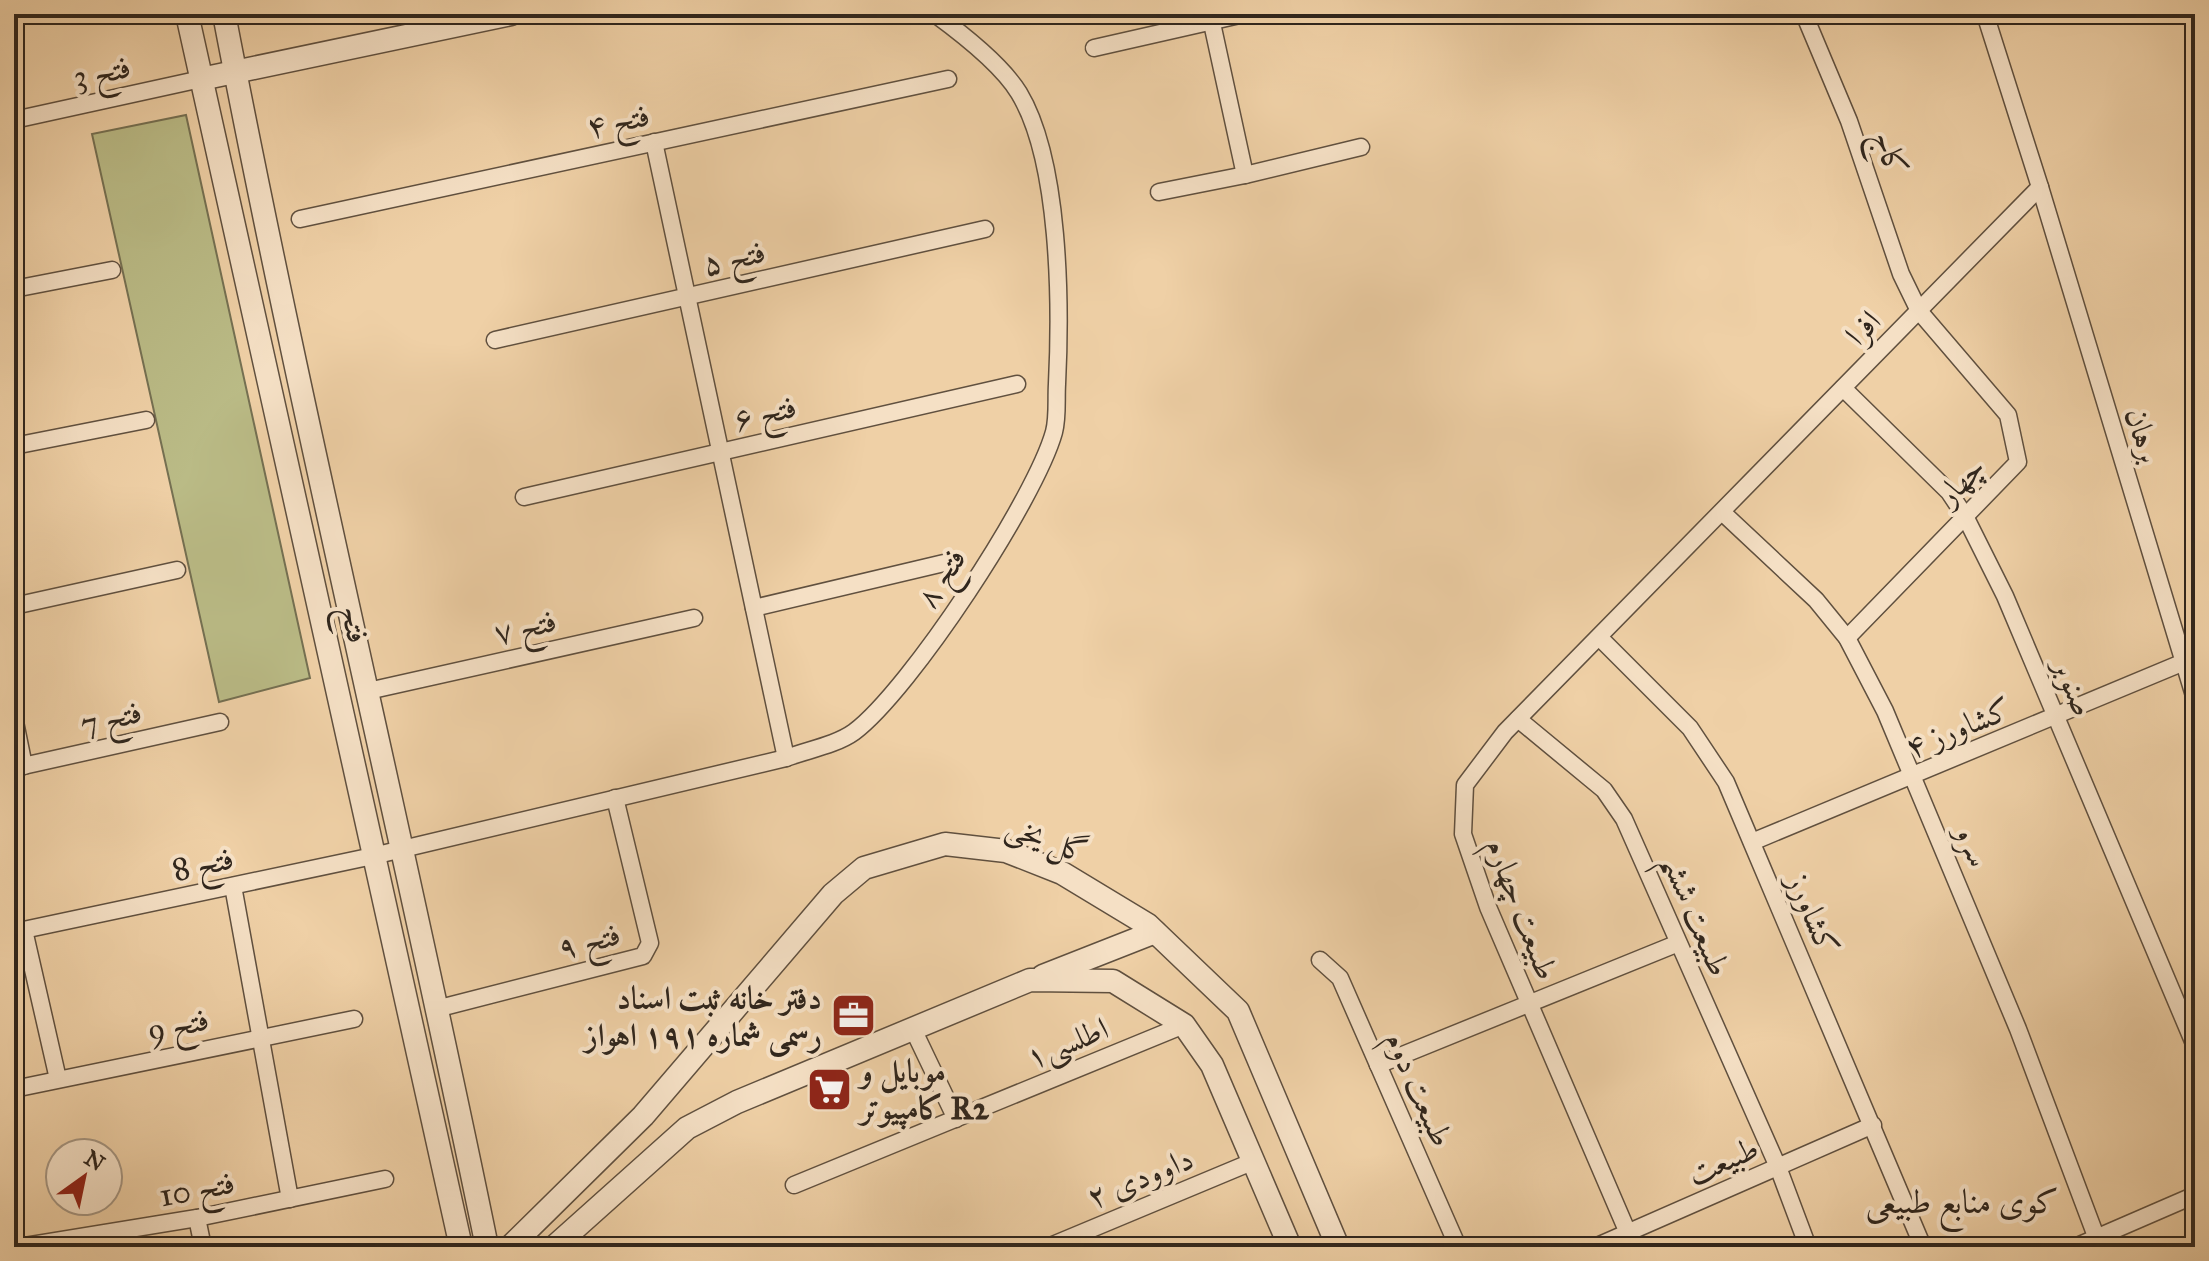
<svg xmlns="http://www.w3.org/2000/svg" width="2209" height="1261" font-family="'IM FELL Great Primer',Amiri,serif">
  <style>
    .park { fill: #babb86; stroke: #757052; stroke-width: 2 }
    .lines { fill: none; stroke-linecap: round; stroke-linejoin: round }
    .minor-casing { stroke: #60503f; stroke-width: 19 }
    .tertiary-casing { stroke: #60503f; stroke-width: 25 }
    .minor { stroke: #f5e0c5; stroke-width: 16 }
    .tertiary { stroke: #f5e0c5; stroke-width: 22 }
    .labels { text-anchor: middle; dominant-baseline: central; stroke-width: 8; stroke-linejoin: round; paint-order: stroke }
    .street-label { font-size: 32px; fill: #30261d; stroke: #f5e0c5 }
    .poi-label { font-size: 32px; font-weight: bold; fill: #30261d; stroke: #f5e0c5; text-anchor: end }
    .neighbourhood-label { font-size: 34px; fill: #30261d; stroke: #f5e0c5 }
  </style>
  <rect width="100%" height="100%" fill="#efd0a6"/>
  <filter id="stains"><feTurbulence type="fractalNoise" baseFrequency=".0025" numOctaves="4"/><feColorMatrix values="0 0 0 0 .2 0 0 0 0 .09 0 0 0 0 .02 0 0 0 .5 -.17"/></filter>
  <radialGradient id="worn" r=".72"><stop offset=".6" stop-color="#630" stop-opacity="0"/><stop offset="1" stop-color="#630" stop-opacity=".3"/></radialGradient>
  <path class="park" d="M 186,115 L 310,678 L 219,702 L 92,134 Z"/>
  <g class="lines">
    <defs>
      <g id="minor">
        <path d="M 1210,14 L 1245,175 L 1361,147"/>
        <path d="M 1804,14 L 1849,121 L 1901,274 L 1919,311 L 2008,415 L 2018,462 L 1847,638"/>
        <path d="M 1094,48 L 1244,14"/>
        <path d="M 14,120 L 201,79"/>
        <path d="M 654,142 L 786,758"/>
        <path d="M 2040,187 L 2195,699"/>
        <path d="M 1159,192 L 1245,175"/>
        <path d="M 300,219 L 948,79"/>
        <path d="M 14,289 L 112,270"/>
        <path d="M 495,340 L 985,229"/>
        <path d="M 1843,388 L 1949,492 L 1965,516 L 2005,596 L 2195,1046"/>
        <path d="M 14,446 L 146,420"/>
        <path d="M 524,497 L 1017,384"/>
        <path d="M 1722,512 L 1816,600 L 1847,638 L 1885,711 L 2018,1029 L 2100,1247"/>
        <path d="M 14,606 L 177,570"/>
        <path d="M 754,608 L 944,563"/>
        <path d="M 1599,637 L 1690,728 L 1726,782 L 1923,1247"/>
        <path d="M 368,691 L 694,618"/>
        <path d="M 14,717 L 24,766"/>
        <path d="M 1518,719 L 1604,790 L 1624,819 L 1778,1167 L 1808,1247"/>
        <path d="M 14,768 L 220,722"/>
        <path d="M 1752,842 L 2184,662"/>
        <path d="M 233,886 L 290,1199"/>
        <path d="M 24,930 L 58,1079"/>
        <path d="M 14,932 L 373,856 L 786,758 C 807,750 836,745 854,732 C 910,690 1035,500 1054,432 C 1058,417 1056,399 1057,384 C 1061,303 1060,161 1019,93 C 1002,65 961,33 935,14"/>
        <path d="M 1320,960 L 1340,978 L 1458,1247"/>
        <path d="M 436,1009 L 643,956 L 650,943 L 615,798"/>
        <path d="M 913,1029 L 956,1119"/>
        <path d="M 1378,1065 L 1676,944"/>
        <path d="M 14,1089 L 354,1019"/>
        <path d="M 794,1185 L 1184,1025"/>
        <path d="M 197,1218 L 203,1247"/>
        <path d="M 19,1247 L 197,1218 L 385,1179"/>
        <path d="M 1048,1247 L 1254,1161"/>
        <path d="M 1595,1247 L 1873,1125"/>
        <path d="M 1634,1247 L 1488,907 L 1463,834 L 1465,785 L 1505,732 L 2040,187 L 1985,14"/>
        <path d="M 2075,1247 L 2195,1195"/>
      </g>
      <g id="tertiary">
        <path d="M 187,14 L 461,1247"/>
        <path d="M 224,14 C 303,427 403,835 487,1247"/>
        <path d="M 201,79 L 511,14"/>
        <path d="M 1043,976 L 1155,932"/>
        <path d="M 510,1247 L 643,1116 L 833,894 L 864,868 L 945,844 L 1006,851 L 1062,873 L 1148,925 L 1238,1011 L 1338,1247"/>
        <path d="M 554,1247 L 687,1128 L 737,1102 L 1030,980 L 1113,981 L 1184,1025 L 1212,1065 L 1290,1247"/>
      </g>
    </defs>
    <use href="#minor" class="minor-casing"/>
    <use href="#tertiary" class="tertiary-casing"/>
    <use href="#minor" class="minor"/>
    <use href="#tertiary" class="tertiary"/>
  </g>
  <defs>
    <symbol id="office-square" viewBox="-11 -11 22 22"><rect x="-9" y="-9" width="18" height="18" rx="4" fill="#8f2418" stroke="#f5e0c5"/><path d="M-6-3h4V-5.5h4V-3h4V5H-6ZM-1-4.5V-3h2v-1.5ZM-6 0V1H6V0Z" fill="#fff"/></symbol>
    <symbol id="supermarket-square" viewBox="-11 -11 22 22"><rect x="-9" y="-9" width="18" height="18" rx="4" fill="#8f2418" stroke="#f5e0c5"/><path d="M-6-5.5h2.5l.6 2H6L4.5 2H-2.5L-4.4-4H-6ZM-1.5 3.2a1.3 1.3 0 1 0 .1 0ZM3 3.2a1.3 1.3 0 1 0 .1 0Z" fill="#fff"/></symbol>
  </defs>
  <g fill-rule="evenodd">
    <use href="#office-square" x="828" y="990" width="51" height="51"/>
    <use href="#supermarket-square" x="804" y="1064" width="51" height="51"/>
  </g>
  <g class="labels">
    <g class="street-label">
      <text transform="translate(102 72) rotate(-12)">فتح 3</text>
      <text transform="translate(618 121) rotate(-12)">فتح ۴</text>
      <text transform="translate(1890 153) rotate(71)">کاج</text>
      <text transform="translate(734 258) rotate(-13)">فتح ۵</text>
      <text transform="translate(1863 328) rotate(-46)">افرا</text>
      <text transform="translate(765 413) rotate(-13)">فتح ۶</text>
      <text transform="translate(2143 435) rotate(73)">برهان</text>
      <text transform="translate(1961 481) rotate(-46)">چهار</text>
      <text transform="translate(941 578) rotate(-57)">فتح ۸</text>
      <text transform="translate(355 624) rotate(78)">فتح</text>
      <text transform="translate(525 627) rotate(-13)">فتح ۷</text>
      <text transform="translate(2074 687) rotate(67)">صنوبر</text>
      <text transform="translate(111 718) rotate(-13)">فتح 7</text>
      <text transform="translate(1958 728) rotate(-22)">کشاورز ۴</text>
      <text transform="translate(1047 839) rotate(21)">گل یخی</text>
      <text transform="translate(1973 846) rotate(67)">سرو</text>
      <text transform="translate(203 864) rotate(-12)">فتح 8</text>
      <text transform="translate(1522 909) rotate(69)">طبیعت چهارم</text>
      <text transform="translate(1813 914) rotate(67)">کشاورز</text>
      <text transform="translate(1696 915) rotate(67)">طبیعت ششم</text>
      <text transform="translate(589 941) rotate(-14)">فتح ۹</text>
      <text transform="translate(178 1025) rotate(-12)">فتح 9</text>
      <text transform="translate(1067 1043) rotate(-22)">اطلسی۱</text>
      <text transform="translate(1419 1089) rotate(66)">طبیعت دوم</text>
      <text transform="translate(1723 1161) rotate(-24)">طبیعت</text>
      <text transform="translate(1140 1178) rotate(-22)">داوودی ۲</text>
      <text transform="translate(197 1189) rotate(-11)">فتح 10</text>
    </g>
    <g class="poi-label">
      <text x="822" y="998">دفتر خانه ثبت اسناد<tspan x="822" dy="37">رسمی شماره ۱۹۱ اهواز</tspan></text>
      <text x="860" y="1071" text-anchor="start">موبایل و<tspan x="860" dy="37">کامپیوتر R2</tspan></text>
    </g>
    <g class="neighbourhood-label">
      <text x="1962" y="1201">کوی منابع طبیعی</text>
    </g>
  </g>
  <rect width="2209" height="1261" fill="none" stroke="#efd0a6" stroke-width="48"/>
  <rect x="16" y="16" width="2177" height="1229" fill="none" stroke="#30261d" stroke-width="4"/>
  <rect x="24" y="24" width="2161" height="1213" fill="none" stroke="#30261d" stroke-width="2"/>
  <g transform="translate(84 1177) rotate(33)"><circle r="38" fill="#f5e0c5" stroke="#a69682" stroke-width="2"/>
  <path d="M0-6L14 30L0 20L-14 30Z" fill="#8f2418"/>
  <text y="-12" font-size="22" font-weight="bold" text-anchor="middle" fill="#30261d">N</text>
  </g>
  <rect width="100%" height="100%" filter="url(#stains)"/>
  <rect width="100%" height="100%" fill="url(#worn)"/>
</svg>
